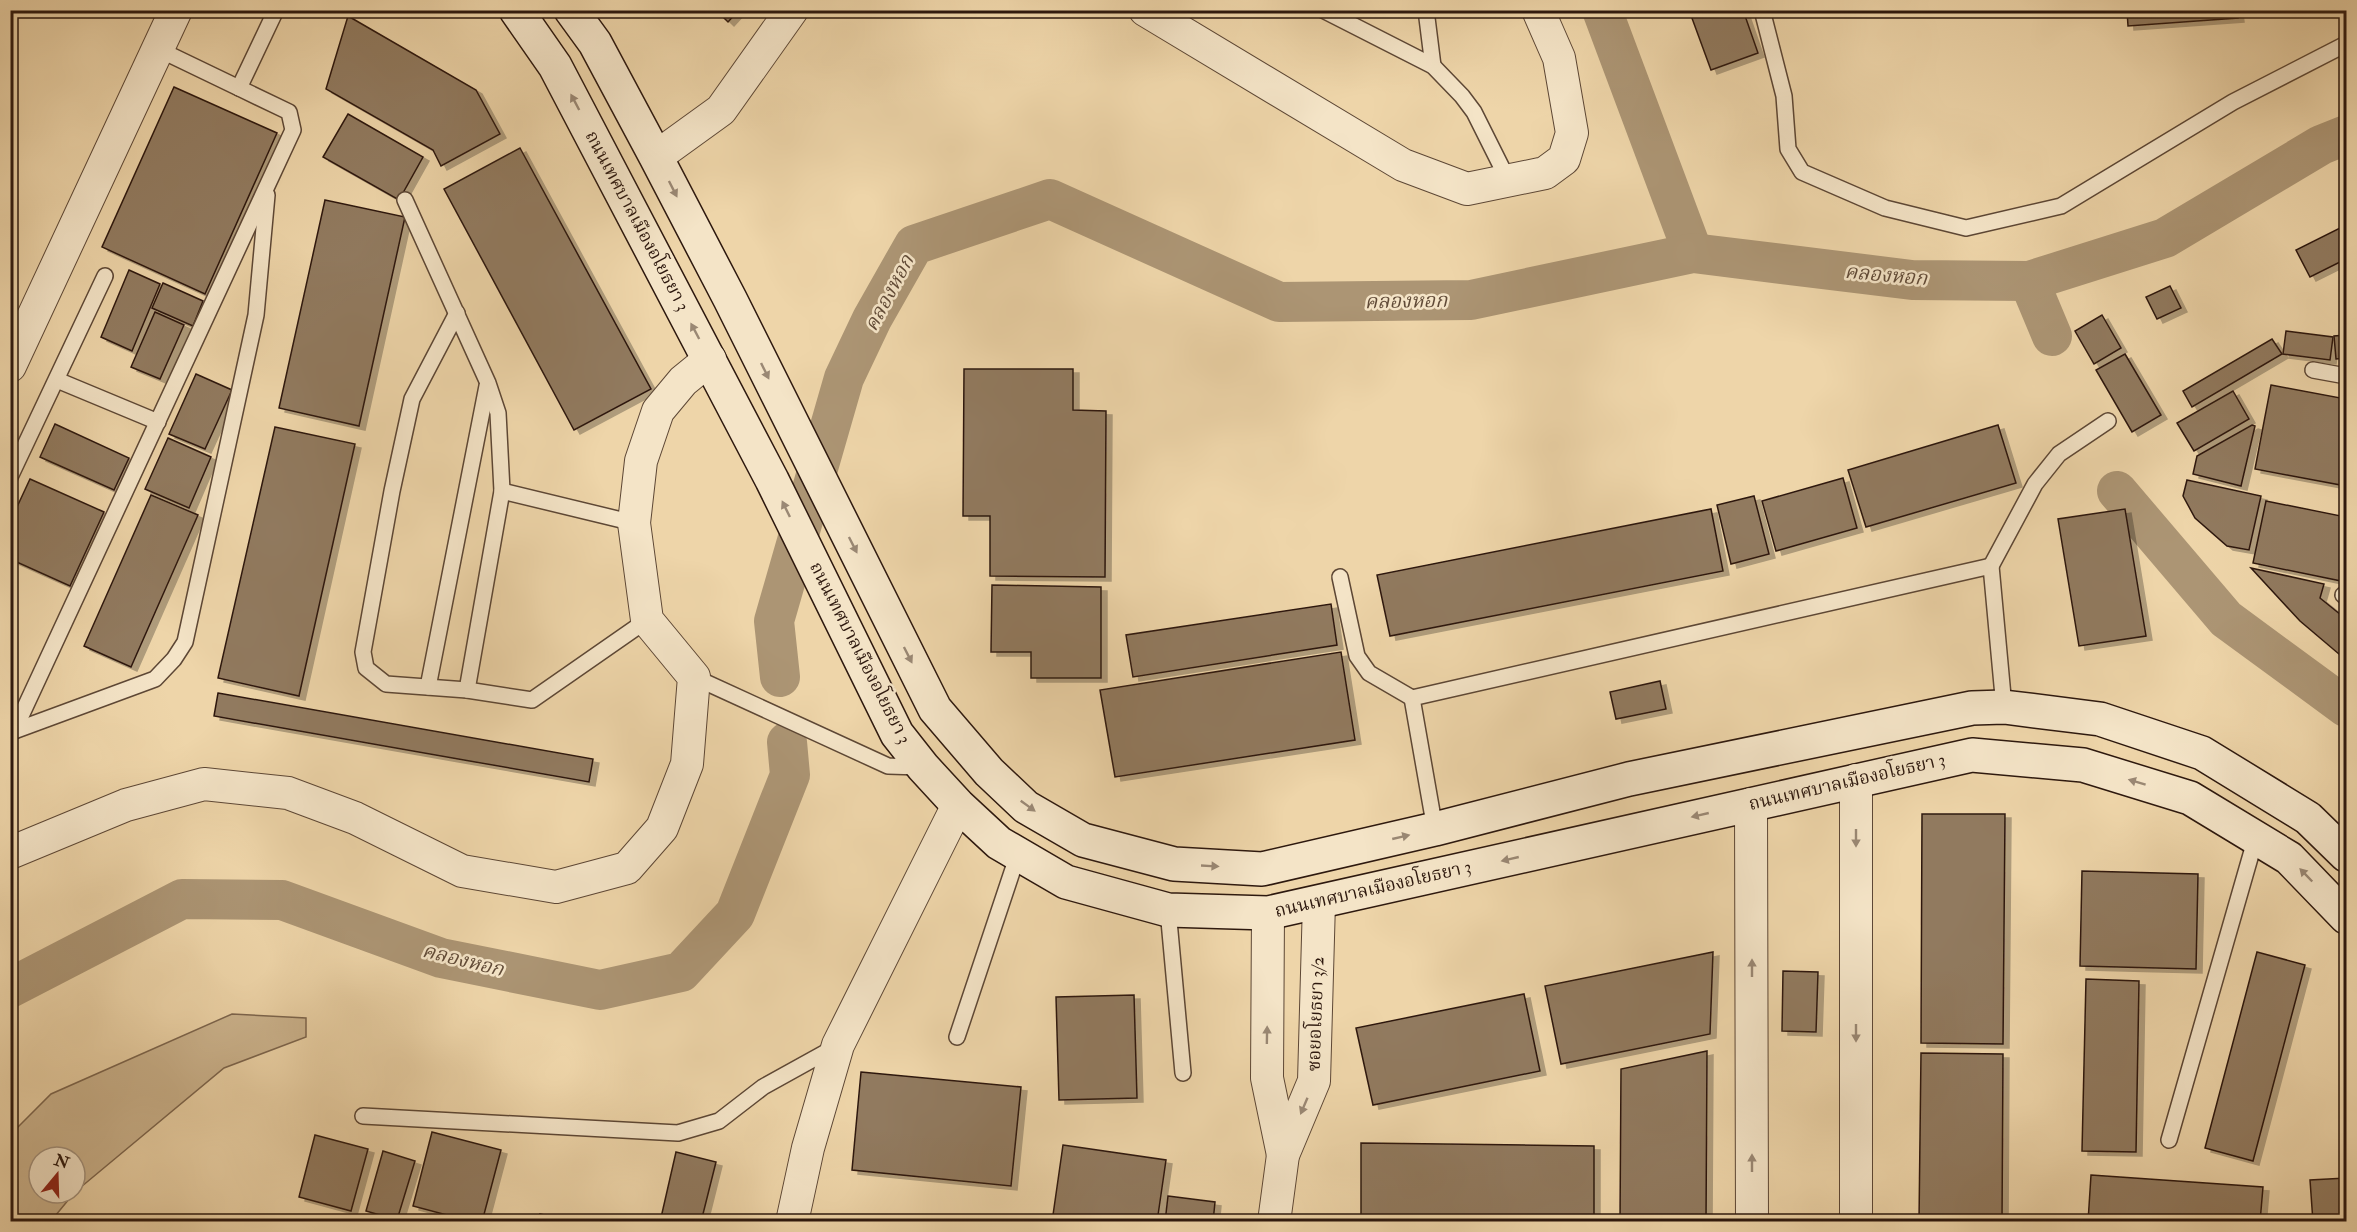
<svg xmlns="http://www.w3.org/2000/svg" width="2357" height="1232" font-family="'IM FELL Double Pica','Noto Serif Thai',serif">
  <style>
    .green { fill: #cdb58f; stroke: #7d664e; stroke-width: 1.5 }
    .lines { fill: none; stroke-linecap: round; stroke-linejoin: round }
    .canal { stroke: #ac9574; stroke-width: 40 }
    .building { fill: #917a5f; stroke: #2d180e; stroke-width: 1.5; filter: url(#shadow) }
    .lane-casing { stroke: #5d4735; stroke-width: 18 }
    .street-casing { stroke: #5d4735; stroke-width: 34 }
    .secondary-casing { stroke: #2d180e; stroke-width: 36 }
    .lane { stroke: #f4e4c7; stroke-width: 15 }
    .street { stroke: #f4e4c7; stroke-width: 32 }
    .secondary { stroke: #f4e4c7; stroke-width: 33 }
    .oneway { fill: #9a8874 }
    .labels { text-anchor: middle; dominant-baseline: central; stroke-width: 5; stroke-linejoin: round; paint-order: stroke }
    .street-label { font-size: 18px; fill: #2d180e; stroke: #f4e4c7 }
    .water-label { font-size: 20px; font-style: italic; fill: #604a37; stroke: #f4e4c7 }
  </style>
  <defs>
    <filter id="shadow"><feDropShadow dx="6" dy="4" stdDeviation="0" flood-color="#0004"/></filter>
  </defs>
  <rect width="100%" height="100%" fill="#eed5a9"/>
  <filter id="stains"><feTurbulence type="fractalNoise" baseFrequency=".00333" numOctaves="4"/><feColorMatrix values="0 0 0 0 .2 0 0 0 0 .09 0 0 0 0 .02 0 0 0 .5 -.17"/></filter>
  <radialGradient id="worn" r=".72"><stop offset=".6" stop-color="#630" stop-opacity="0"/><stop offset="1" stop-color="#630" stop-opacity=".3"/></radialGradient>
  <path class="green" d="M 232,1014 L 306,1018 L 306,1037 L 224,1068 L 75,1192 L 75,1157 L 39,1157 L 39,1193 L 74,1193 L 51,1221 L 11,1221 L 11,1134 L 51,1094 Z"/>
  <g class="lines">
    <g class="canal">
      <path d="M 1602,10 L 1693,253"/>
      <path d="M 2029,281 L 2052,336"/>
      <path d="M 2117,491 L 2226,619 L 2346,707"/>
      <path d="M 780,677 L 774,621 L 844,378 L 872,319 L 914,245 L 1050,199 L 1279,302 L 1471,300 L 1693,253 L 1912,280 L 2029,281 L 2165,238 L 2321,145 L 2346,135"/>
      <path d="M 10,988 L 182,899 L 282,900 L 441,958 L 600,990 L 681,972 L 735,914 L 790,775 L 787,742"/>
    </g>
  </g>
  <g class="building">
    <path d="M 716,10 L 739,10 L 728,22 Z"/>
    <path d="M 1689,10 L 1743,10 L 1758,53 L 1711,70 Z"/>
    <path d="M 2127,10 L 2237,10 L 2238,18 L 2128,26 Z"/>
    <path d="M 348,16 L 476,90 L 500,134 L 441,166 L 433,150 L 326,89 Z"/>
    <path d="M 174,87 L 277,133 L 205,294 L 102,247 Z"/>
    <path d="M 348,114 L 423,157 L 399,200 L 323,157 Z"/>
    <path d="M 520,148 L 651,389 L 574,430 L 444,189 Z"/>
    <path d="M 325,200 L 405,217 L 359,426 L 279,408 Z"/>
    <path d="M 2340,228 L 2346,242 L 2346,259 L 2310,277 L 2296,250 Z"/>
    <path d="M 129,270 L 160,284 L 132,351 L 101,337 Z"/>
    <path d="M 163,283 L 203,301 L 193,326 L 152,308 Z"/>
    <path d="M 2170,286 L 2181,308 L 2157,319 L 2146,297 Z"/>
    <path d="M 155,312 L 184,325 L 160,379 L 131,367 Z"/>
    <path d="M 2102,315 L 2121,348 L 2094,364 L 2075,331 Z"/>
    <path d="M 2286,331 L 2333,337 L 2330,360 L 2283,354 Z"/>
    <path d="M 2346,335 L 2346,358 L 2336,359 L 2334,336 Z"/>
    <path d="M 2272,339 L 2282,354 L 2192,407 L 2183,391 Z"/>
    <path d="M 2125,354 L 2161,415 L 2132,432 L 2096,370 Z"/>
    <path d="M 964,369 L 1073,369 L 1073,410 L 1106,411 L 1105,577 L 990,576 L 990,516 L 963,516 Z"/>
    <path d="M 196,374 L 232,390 L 205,449 L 169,434 Z"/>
    <path d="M 2271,385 L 2346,399 L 2346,486 L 2255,469 Z"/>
    <path d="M 2233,391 L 2249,419 L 2194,451 L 2177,423 Z"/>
    <path d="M 55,424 L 129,458 L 114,490 L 40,457 Z"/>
    <path d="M 1998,425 L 2016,483 L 1866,527 L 1848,470 Z"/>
    <path d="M 2252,425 L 2255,426 L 2241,486 L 2193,474 L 2197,456 Z"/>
    <path d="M 275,427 L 355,444 L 299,696 L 218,678 Z"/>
    <path d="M 168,438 L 211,457 L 189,508 L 145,489 Z"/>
    <path d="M 1843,478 L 1857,528 L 1776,551 L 1762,501 Z"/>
    <path d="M 30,479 L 104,512 L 70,586 L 10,559 L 10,522 Z"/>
    <path d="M 2187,480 L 2261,496 L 2249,550 L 2227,546 L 2195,518 L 2183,496 Z"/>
    <path d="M 151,495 L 198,515 L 131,667 L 84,646 Z"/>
    <path d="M 1754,496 L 1769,554 L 1731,564 L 1717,505 Z"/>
    <path d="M 2266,501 L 2346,517 L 2346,582 L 2253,563 Z"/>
    <path d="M 1711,509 L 1723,571 L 1390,636 L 1377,575 Z"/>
    <path d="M 2125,509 L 2146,636 L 2079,646 L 2058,519 Z"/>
    <path d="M 2251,568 L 2324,584 L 2320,598 L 2346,619 L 2346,660 L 2300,621 Z"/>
    <path d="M 992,585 L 1101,587 L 1101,678 L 1031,678 L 1031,652 L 991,652 Z"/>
    <path d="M 1331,604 L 1337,645 L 1133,677 L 1126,635 Z"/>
    <path d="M 1341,652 L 1355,740 L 1115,777 L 1100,690 Z"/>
    <path d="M 1660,681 L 1666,709 L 1616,719 L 1610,692 Z"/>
    <path d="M 218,693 L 593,759 L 589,782 L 214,716 Z"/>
    <path d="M 1922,814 L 2005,814 L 2003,1044 L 1921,1043 Z"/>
    <path d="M 2082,871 L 2198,874 L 2196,969 L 2080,966 Z"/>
    <path d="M 1713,952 L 1710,1034 L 1561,1064 L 1545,986 Z"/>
    <path d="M 2257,952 L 2305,965 L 2253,1161 L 2205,1148 Z"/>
    <path d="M 1783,971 L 1818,972 L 1816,1032 L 1782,1031 Z"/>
    <path d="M 2086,979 L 2139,981 L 2136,1152 L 2082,1151 Z"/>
    <path d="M 1524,994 L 1540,1071 L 1373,1105 L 1356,1028 Z"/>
    <path d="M 1134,995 L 1137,1098 L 1059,1100 L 1056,997 Z"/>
    <path d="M 1707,1051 L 1706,1222 L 1620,1221 L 1621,1069 Z"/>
    <path d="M 1921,1053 L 2003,1054 L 2002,1222 L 1919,1222 Z"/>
    <path d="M 861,1072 L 1021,1087 L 1011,1186 L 852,1170 Z"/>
    <path d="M 432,1132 L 501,1150 L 482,1222 L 473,1222 L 413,1206 Z"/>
    <path d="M 315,1135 L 368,1149 L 351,1211 L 299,1197 Z"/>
    <path d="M 1361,1143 L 1594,1146 L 1594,1220 L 1361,1218 Z"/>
    <path d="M 1063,1145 L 1166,1160 L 1157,1222 L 1052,1222 Z"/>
    <path d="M 383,1151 L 415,1161 L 397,1220 L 366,1211 Z"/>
    <path d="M 676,1152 L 716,1162 L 701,1222 L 660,1222 Z"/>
    <path d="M 2091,1175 L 2263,1187 L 2260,1222 L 2088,1222 Z"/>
    <path d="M 2346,1178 L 2346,1222 L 2313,1222 L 2310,1180 Z"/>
    <path d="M 1168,1196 L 1215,1202 L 1213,1222 L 1165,1222 Z"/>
    <path d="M 540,1214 L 578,1222 L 539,1222 Z"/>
  </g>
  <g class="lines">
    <defs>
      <g id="lane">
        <path d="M 1323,10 L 1433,66 L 1462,96 L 1474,112 L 1509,182"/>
        <path d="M 1426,10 L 1433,66"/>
        <path d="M 1762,10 L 1784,96 L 1788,149 L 1802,172 L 1885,208 L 1966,228 L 2061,206 L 2233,102 L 2346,44"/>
        <path d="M 158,49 L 239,88"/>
        <path d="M 405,200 L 488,383 L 498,413 L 502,491"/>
        <path d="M 457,313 L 412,399 L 392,491 L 363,652 L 366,668 L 386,684 L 467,690"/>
        <path d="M 2313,370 L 2346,376"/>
        <path d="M 57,380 L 158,422"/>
        <path d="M 10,477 L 105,276"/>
        <path d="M 634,523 L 502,491 L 467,690 L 532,700 L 647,620"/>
        <path d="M 1991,566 L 2035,484 L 2059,454 L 2108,421"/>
        <path d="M 1340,577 L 1357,656 L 1369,673 L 1412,698"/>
        <path d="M 2343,595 L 2346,597"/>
        <path d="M 694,677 L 888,766 L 920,767"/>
        <path d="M 428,687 L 487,386"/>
        <path d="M 14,731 L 155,679 L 174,659 L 185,642 L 256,315 L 267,195"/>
        <path d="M 10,732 L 14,731 L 293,130 L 289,112 L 239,88 L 276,10"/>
        <path d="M 1435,829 L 1412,698 L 1991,566 L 2004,707"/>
        <path d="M 1168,910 L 1183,1073"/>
        <path d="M 957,1037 L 1018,854"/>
        <path d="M 363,1116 L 678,1133 L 719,1121 L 763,1087 L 837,1046"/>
        <path d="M 2169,1140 L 2256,837"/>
      </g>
      <g id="street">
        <path d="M 1145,10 L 1403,165 L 1467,189 L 1545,173 L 1564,159 L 1572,133 L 1559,58 L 1538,10"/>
        <path d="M 656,157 L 721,110 L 792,10"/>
        <path d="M 10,366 L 176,10"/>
        <path d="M 1751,804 L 1752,1222"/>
        <path d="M 10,853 L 126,805 L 204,784 L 288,793 L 355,818 L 462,871 L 556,887 L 627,868 L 662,828 L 687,764 L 694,677 L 647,620 L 634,523 L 641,461 L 658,411 L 683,381 L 710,359"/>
        <path d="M 1268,913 L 1267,1078 L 1283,1155"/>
        <path d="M 792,1222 L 808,1148 L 838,1045 L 958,805"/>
        <path d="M 1274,1222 L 1283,1155 L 1314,1081 L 1319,902"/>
        <path d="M 1856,1222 L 1856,780"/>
      </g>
      <g id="secondary">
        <path d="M 516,10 L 555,66 L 772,480 L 897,734 L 923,767 L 958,805 L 999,843 L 1066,882 L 1168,910 L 1268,913 L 1972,755 L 2083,765 L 2190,798 L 2289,858 L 2346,917"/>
        <path d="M 571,10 L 595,43 L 656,157 L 730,299 L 935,709 L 989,772 L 1026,807 L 1083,840 L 1174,864 L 1262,869 L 1435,829 L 1629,779 L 1972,708 L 2004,707 L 2100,719 L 2202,753 L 2308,818 L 2346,855"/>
      </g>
    </defs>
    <use href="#lane" class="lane-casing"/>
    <use href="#street" class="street-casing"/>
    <use href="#secondary" class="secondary-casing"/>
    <use href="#lane" class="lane"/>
    <use href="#street" class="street"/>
    <use href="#secondary" class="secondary"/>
  </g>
  <defs><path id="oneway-solid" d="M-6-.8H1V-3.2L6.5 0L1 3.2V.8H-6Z" transform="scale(1.5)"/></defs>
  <g class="oneway">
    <use href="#oneway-solid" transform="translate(575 102) rotate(-118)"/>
    <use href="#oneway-solid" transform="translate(673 189) rotate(63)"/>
    <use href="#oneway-solid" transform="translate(695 331) rotate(-118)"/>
    <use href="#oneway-solid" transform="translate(765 371) rotate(64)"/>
    <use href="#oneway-solid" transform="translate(786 509) rotate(-116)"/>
    <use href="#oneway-solid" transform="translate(853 545) rotate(63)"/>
    <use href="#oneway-solid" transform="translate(908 655) rotate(63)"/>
    <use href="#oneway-solid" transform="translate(2137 782) rotate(-163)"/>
    <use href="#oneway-solid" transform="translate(1028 806) rotate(36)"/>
    <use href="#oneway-solid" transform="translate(1700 815) rotate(167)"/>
    <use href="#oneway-solid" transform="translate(1401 837) rotate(-13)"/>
    <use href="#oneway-solid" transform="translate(1856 838) rotate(90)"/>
    <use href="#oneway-solid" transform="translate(1510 859) rotate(167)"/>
    <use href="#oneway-solid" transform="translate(1210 866) rotate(3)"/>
    <use href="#oneway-solid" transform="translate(2306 875) rotate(-134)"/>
    <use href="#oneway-solid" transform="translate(1752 968) rotate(-90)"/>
    <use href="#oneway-solid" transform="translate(1856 1033) rotate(90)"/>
    <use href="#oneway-solid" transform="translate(1267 1035) rotate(-89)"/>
    <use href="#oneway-solid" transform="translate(1304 1106) rotate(113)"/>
    <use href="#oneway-solid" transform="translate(1752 1163) rotate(-90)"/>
  </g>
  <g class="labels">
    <g class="street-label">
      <text transform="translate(637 221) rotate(62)">ถนนเทศบาลเมืองอโยธยา 3</text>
      <text transform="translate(860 653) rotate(63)">ถนนเทศบาลเมืองอโยธยา 3</text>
      <text transform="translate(1847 782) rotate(-13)">ถนนเทศบาลเมืองอโยธยา 3</text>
      <text transform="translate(1373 889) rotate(-13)">ถนนเทศบาลเมืองอโยธยา 3</text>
      <text transform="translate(1316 1014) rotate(-88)">ซอยอโยธยา 3/2</text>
    </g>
    <g class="water-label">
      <text transform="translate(1886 275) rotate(5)">คลองหอก</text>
      <text transform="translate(889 293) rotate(-62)">คลองหอก</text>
      <text transform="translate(1406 301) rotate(-1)">คลองหอก</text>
      <text transform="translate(463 960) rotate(14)">คลองหอก</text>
    </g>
  </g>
  <rect width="2357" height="1232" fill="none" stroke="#eed5a9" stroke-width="36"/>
  <rect x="12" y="12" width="2333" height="1208" fill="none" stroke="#2d180e" stroke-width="3"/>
  <rect x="18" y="18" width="2321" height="1196" fill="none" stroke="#2d180e" stroke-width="1.5"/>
  <g transform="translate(57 1175) rotate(19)"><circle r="28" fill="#f4e4c7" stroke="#a4927d" stroke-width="1.5"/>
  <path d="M0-4.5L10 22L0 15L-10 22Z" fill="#8f2418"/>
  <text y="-9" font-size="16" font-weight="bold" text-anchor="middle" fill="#2d180e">N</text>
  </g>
  <rect width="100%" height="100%" filter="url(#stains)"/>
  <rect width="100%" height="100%" fill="url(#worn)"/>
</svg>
